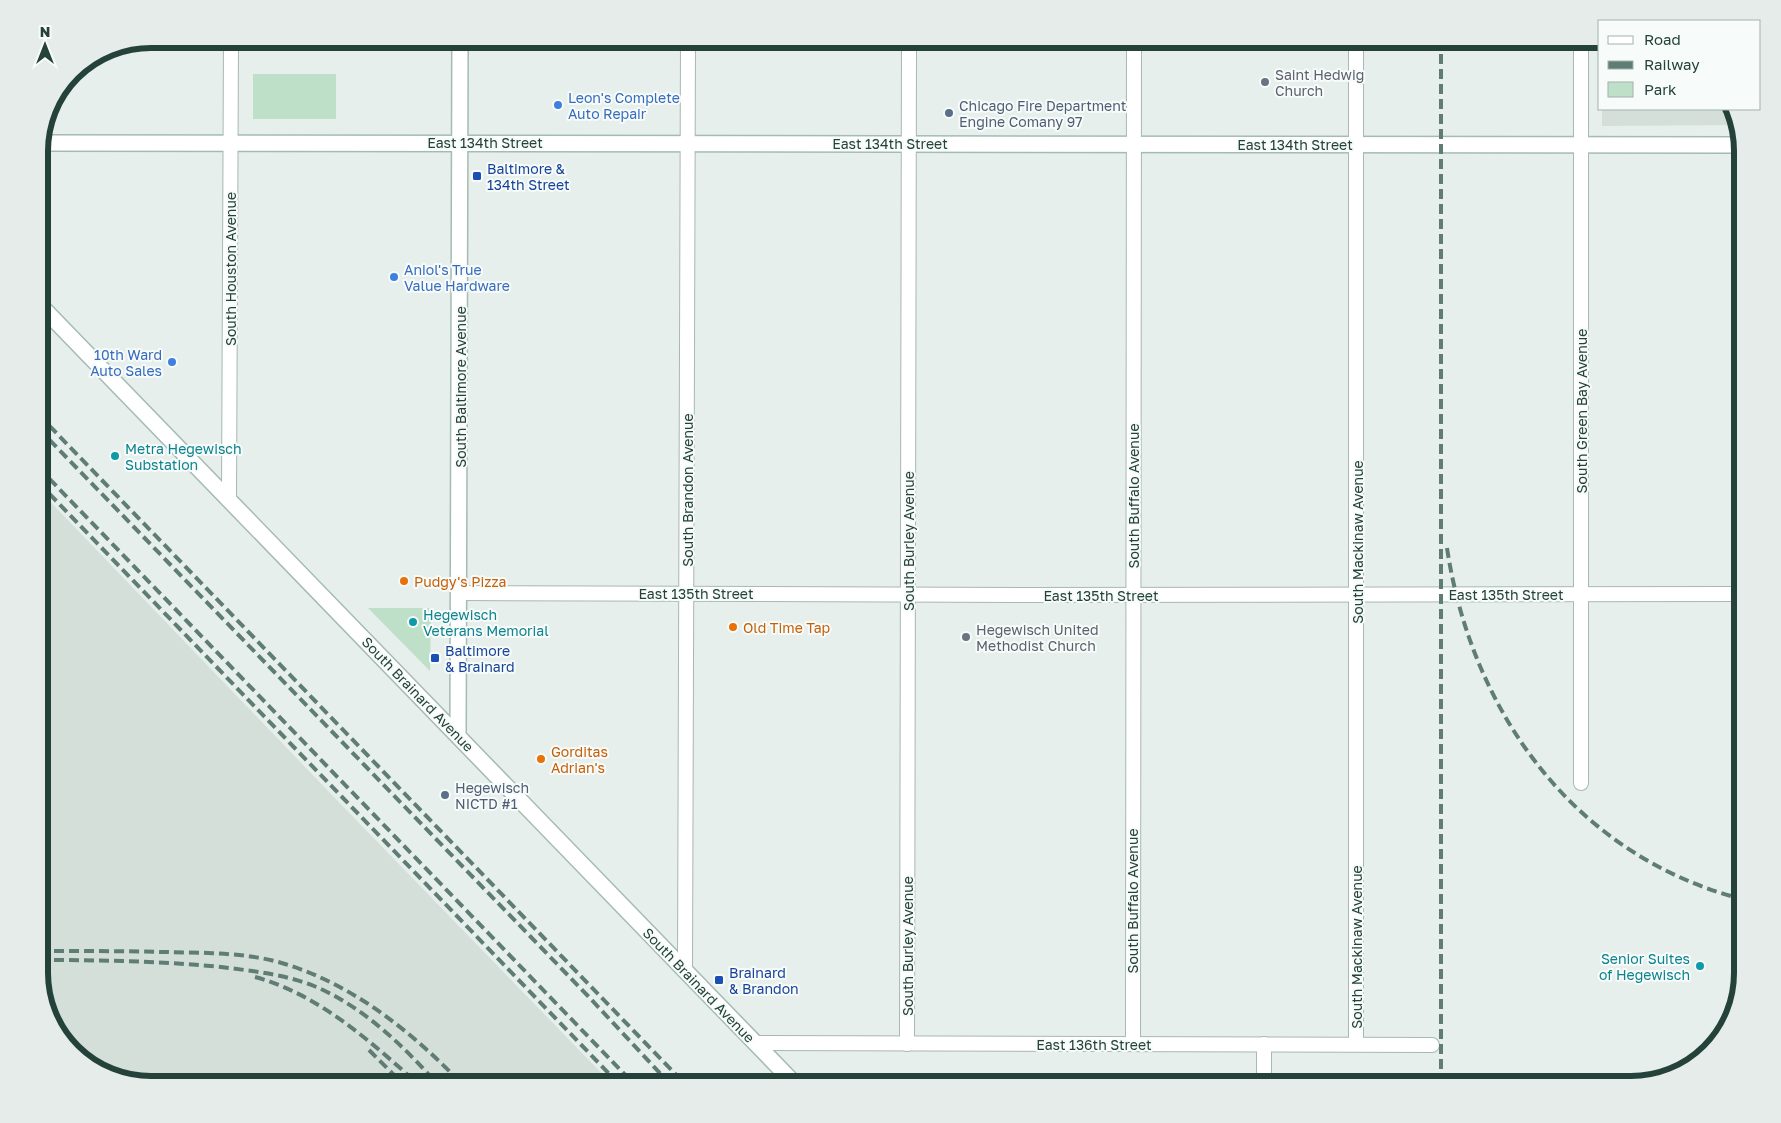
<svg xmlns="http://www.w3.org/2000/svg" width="1781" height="1123" font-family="'Golos Text',sans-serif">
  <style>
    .built { fill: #d4dfda }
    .green { fill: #bfe0c8 }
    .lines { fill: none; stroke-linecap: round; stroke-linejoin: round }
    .street-casing { stroke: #a8b8b2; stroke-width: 16 }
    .secondary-casing { stroke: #a4bbb3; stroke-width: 18 }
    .street { stroke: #fff; stroke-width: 14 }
    .secondary { stroke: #fff; stroke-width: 15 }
    .rail { stroke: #5f7d75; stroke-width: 4; stroke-dasharray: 10 5; stroke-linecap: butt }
    .worship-dot { fill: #6b7280; stroke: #f7fbf9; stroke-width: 2 }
    .shop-dot { fill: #3f7fe0; stroke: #f7fbf9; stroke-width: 2 }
    .service-dot { fill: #5c6f8a; stroke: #f7fbf9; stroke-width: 2 }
    .transit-dot { fill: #1a4fb4; stroke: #f7fbf9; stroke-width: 2 }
    .culture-dot { fill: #0f9aa8; stroke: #f7fbf9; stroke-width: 2 }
    .food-dot { fill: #e8710a; stroke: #f7fbf9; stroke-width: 2 }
    .labels { text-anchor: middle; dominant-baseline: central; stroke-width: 4; stroke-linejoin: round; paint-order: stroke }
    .worship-label { font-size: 14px; fill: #5b616d; stroke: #f7fbf9; text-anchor: start }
    .shop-label { font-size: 14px; fill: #366cbe; stroke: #f7fbf9; text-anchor: start }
    .service-label { font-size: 14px; fill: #4e5e75; stroke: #f7fbf9; text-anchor: start }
    .street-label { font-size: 14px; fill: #24423a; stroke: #f7fbf9 }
    .transit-label { font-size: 14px; fill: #164399; stroke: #f7fbf9; text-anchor: start }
    .culture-label { font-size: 14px; fill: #0d838f; stroke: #f7fbf9; text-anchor: start }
    .food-label { font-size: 14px; fill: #c56008; stroke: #f7fbf9; text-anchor: start }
    .rim { fill: none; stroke: #24423a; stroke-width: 6 }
  </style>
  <rect width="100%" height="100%" fill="#e6efeb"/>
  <g class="built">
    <path d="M 1602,109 L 1731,109 L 1735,125 L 1602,126 Z"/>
    <path d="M 39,490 L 331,794 L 612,1084 L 150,1084 L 89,1066 L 54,1028 L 39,980 Z"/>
  </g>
  <g class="green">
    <rect x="253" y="74" width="83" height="45"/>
    <path d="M 368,608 L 431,608 L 430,671 Z"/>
  </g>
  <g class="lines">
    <defs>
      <g id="street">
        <path d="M 1356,39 L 1356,1044"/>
        <path d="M 229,500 L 231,39"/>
        <path d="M 460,593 L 1020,595 L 1742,594"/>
        <path d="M 1581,783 L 1581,39"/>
        <path d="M 685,971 L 688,39"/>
        <path d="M 756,1043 L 1432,1045"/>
        <path d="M 907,1044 L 909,39"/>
        <path d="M 1133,1044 L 1134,39"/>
        <path d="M 1264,1044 L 1264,1084"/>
      </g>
      <g id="secondary">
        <path d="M 39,143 L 1741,145"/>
        <path d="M 39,304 L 795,1084"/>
        <path d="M 458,735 L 460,39"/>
      </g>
    </defs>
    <use href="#street" class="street-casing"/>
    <use href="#secondary" class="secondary-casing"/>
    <use href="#street" class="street"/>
    <use href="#secondary" class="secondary"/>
    <g class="rail">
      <path d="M 1441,39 L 1441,1084"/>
      <path d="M 39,415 L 685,1084"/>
      <path d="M 39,429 L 588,996 L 670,1084"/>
      <path d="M 39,468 L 634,1084"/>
      <path d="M 39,483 L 619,1084"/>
      <path d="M 1447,548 C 1472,713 1575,856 1742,899"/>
      <path d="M 39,951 C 81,951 123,951 164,952 C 204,953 247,952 285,964 C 354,985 413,1033 462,1084"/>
      <path d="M 39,960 C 100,960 160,961 221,967 C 252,971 284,974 314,986 C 362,1006 403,1045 437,1084"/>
      <path d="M 255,977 C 318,994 370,1041 418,1084"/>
      <path d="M 369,1050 L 403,1084"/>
    </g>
  </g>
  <g class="worship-dot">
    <circle cx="1265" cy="82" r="5"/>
    <circle cx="966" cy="637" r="5"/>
  </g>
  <g class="shop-dot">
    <circle cx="558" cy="105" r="5"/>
    <circle cx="394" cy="277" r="5"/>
    <circle cx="172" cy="362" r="5"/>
  </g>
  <g class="service-dot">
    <circle cx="949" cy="113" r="5"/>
    <circle cx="445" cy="795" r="5"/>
  </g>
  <g class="transit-dot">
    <rect x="472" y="171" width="10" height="10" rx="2.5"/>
    <rect x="430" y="653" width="10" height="10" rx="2.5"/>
    <rect x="714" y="975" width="10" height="10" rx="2.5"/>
  </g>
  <g class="culture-dot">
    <circle cx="115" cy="456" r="5"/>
    <circle cx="413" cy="622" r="5"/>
    <circle cx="1700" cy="966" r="5"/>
  </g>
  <g class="food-dot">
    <circle cx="404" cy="581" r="5"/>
    <circle cx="733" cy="627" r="5"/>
    <circle cx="541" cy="759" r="5"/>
  </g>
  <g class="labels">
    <g class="worship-label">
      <text x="1275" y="74">Saint Hedwig<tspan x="1275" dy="16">Church</tspan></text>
      <text x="976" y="629">Hegewisch United<tspan x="976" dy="16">Methodist Church</tspan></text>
    </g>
    <g class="shop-label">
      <text x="568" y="97">Leon's Complete<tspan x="568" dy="16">Auto Repair</tspan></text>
      <text x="404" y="269">Aniol's True<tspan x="404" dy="16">Value Hardware</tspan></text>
      <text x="162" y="354" text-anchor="end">10th Ward<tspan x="162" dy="16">Auto Sales</tspan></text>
    </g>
    <g class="service-label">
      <text x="959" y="105">Chicago Fire Department<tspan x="959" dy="16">Engine Comany 97</tspan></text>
      <text x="455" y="787">Hegewisch<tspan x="455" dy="16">NICTD #1</tspan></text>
    </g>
    <g class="street-label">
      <text x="485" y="142">East 134th Street</text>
      <text x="890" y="143">East 134th Street</text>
      <text x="1295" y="144">East 134th Street</text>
      <text transform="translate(230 269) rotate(-90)">South Houston Avenue</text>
      <text transform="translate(460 387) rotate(-90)">South Baltimore Avenue</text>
      <text transform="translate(1581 411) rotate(-90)">South Green Bay Avenue</text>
      <text transform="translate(687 490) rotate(-90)">South Brandon Avenue</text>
      <text transform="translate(1133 496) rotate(-90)">South Buffalo Avenue</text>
      <text transform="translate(908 541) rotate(-90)">South Burley Avenue</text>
      <text transform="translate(1357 542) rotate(-90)">South Mackinaw Avenue</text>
      <text x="696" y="593">East 135th Street</text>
      <text x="1506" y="594">East 135th Street</text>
      <text x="1101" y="595">East 135th Street</text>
      <text transform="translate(418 694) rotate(46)">South Brainard Avenue</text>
      <text transform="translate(1132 901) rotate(-90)">South Buffalo Avenue</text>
      <text transform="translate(907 946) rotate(-90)">South Burley Avenue</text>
      <text transform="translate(1356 947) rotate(-90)">South Mackinaw Avenue</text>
      <text transform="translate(699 985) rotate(46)">South Brainard Avenue</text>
      <text x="1094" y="1044">East 136th Street</text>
    </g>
    <g class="transit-label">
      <text x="487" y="168">Baltimore &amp;<tspan x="487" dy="16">134th Street</tspan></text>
      <text x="445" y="650">Baltimore<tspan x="445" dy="16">&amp; Brainard</tspan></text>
      <text x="729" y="972">Brainard<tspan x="729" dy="16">&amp; Brandon</tspan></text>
    </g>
    <g class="culture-label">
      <text x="125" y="448">Metra Hegewisch<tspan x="125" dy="16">Substation</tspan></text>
      <text x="423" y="614">Hegewisch<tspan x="423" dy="16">Veterans Memorial</tspan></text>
      <text x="1690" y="958" text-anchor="end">Senior Suites<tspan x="1690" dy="16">of Hegewisch</tspan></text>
    </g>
    <g class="food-label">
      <text x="414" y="581">Pudgy's Pizza</text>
      <text x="743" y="627">Old Time Tap</text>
      <text x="551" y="751">Gorditas<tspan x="551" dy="16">Adrian's</tspan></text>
    </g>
  </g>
  <path d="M0 0H1781V1123H0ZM151 48H1631A103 103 0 0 1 1734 151V973A103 103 0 0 1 1631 1076H151A103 103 0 0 1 48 973V151A103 103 0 0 1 151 48Z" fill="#e6ecea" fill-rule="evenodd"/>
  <path class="rim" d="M151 48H1631A103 103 0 0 1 1734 151V973A103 103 0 0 1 1631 1076H151A103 103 0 0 1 48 973V151A103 103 0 0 1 151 48Z"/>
  <rect x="1598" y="20" width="162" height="90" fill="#f7fbf9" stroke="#a3b1ad"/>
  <rect x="1608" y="36" width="25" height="8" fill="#ffffff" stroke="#a3b1ad"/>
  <text x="1644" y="45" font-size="15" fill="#24423a">Road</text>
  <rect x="1608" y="61" width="25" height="8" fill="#5f7d75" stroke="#a3b1ad"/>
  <text x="1644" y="70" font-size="15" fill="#24423a">Railway</text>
  <rect x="1608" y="82" width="25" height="15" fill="#bfe0c8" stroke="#a3b1ad"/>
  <text x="1644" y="95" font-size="15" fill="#24423a">Park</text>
  <g transform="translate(45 45)" stroke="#f7fbf9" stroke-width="4" paint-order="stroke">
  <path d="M0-4L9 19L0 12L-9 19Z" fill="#24423a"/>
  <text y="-8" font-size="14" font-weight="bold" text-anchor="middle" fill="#24423a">N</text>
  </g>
</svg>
